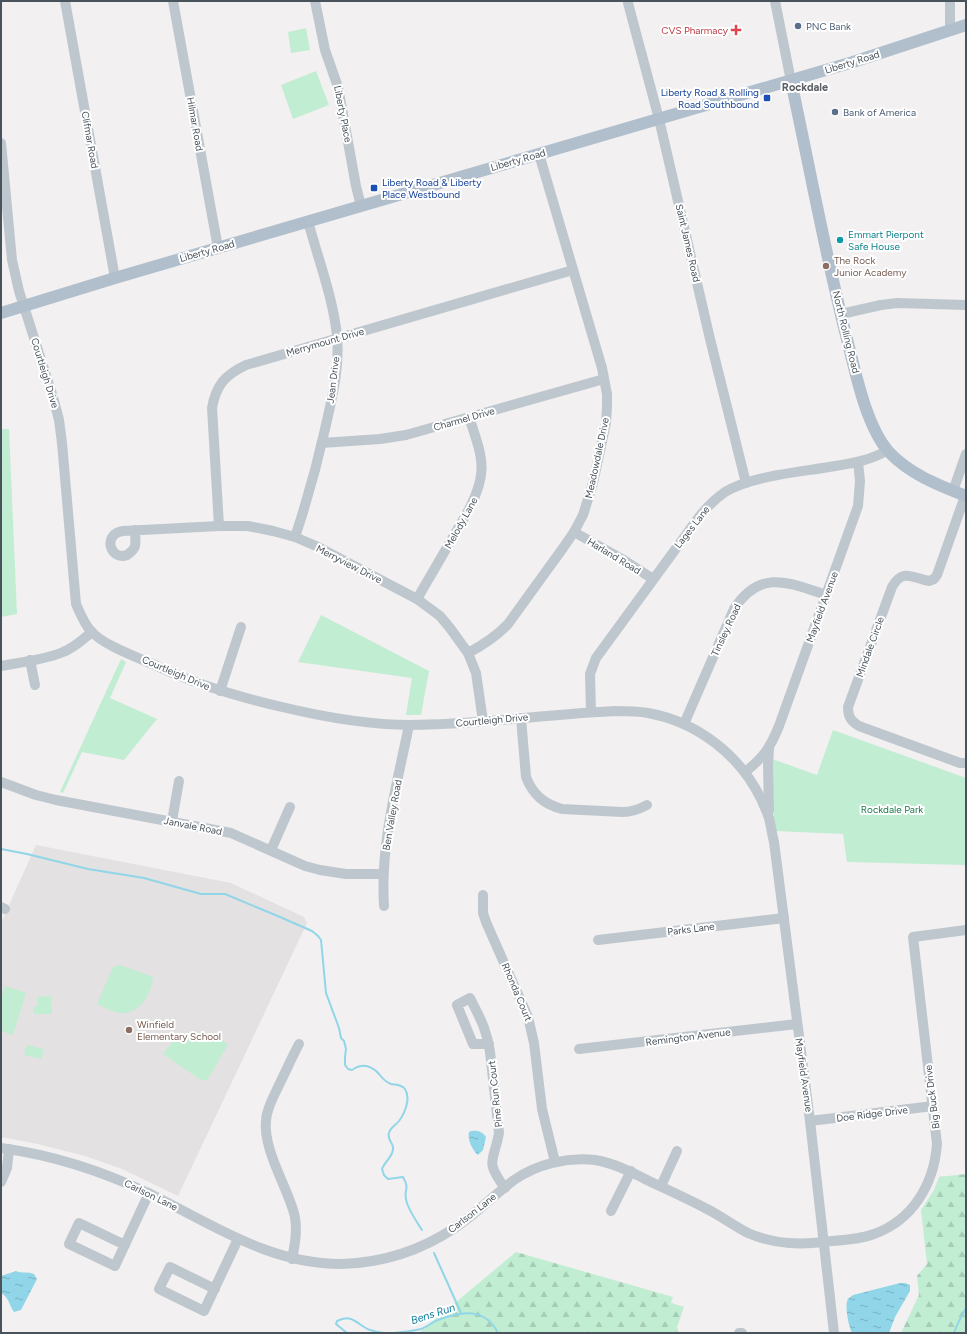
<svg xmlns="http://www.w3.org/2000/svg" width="967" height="1334" font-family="Figtree,sans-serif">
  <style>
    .education { fill: #e3e1e1 }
    .forest { fill: url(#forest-firs) }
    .park { fill: #c1edd2 }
    .water { fill: url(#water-ripples) }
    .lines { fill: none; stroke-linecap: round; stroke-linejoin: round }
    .stream { stroke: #90d6e8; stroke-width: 2 }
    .minor { stroke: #bfc7ce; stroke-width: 10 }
    .major { stroke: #b1bfcd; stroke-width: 12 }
    .service-dot { fill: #5c6f8a; stroke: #fff; stroke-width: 1.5 }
    .health-dot { fill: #e0444e; stroke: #fff; stroke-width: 1.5 }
    .transit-dot { fill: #1a4fb4; stroke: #fff; stroke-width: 1.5 }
    .culture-dot { fill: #0f9aa8; stroke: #fff; stroke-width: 1.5 }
    .education-dot { fill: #8d6e63; stroke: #fff; stroke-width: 1.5 }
    .labels { text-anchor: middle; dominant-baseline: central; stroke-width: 4; stroke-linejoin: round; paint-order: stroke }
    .service-label { font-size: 10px; fill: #4e5e75; stroke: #fff; text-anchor: start }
    .health-label { font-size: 10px; fill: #be3a42; stroke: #fff; text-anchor: end }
    .street-label { font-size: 10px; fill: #49535c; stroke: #fff }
    .transit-label { font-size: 10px; fill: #164399; stroke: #fff; text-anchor: end }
    .culture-label { font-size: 10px; fill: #0d838f; stroke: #fff; text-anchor: start }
    .education-label { font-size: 10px; fill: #785e54; stroke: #fff; text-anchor: start }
    .park-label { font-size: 10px; fill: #1c7b4b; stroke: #fff }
    .neighbourhood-label { font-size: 11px; font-weight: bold; fill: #5d6064; stroke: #fff }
    .water-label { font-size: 11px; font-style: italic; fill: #13809d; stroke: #fff }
  </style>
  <defs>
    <pattern id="forest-firs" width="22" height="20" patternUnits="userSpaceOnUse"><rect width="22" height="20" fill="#c1edd2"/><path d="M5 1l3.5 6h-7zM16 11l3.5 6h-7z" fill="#a7cdb7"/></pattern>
    <pattern id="water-ripples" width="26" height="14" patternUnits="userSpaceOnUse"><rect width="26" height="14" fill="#90d6e8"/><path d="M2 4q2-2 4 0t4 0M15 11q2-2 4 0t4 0" fill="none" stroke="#78b0bf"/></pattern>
  </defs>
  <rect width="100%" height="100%" fill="#f2f0f0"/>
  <path class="education" d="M 36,845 L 231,883 L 304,917 L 307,923 L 178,1196 L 122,1169 L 85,1156 L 38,1144 L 1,1137 L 1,923 Z"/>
  <g class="forest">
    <path d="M 966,1174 L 966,1333 L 901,1333 L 919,1295 L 917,1276 L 927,1264 L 921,1210 L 934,1190 L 939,1177 Z"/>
    <path d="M 516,1252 L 673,1297 L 671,1303 L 684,1307 L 677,1327 L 679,1333 L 419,1333 Z"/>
  </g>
  <g class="park">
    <path d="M 306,28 L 310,50 L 291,53 L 288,32 Z"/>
    <path d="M 316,71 L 329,105 L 293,119 L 281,85 Z"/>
    <path d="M 1,429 L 9,429 L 17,614 L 1,617 Z"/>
    <path d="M 321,615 L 429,671 L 421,715 L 406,715 L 412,678 L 298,662 Z"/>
    <path d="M 121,659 L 126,662 L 110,698 L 157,719 L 124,760 L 82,752 L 63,793 L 60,792 Z"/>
    <path d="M 833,730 L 966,778 L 966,865 L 847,862 L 843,834 L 775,831 L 772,794 L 772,759 L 817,775 Z"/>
    <path d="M 120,965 L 153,977 C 151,994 140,1015 120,1013 C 112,1012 104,1007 97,1004 L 113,967 Z"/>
    <path d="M 5,986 L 26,993 L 13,1035 L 1,1031 L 1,998 Z"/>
    <path d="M 51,996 L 52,1014 L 35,1014 L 33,1011 L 35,1006 L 38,1005 L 37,997 Z"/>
    <path d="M 191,1032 C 205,1032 218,1035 228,1045 L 207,1080 L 201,1080 L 163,1054 C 171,1043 178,1034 191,1032 Z"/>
    <path d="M 27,1045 L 44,1049 L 41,1059 L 24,1055 Z"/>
  </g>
  <g class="water">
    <path d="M 471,1131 C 477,1130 482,1131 486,1137 L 483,1150 L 478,1155 C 473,1151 467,1140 469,1132 Z"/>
    <path d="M 16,1271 C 21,1274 28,1271 34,1274 L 37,1279 L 21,1310 L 14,1312 C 9,1305 9,1297 1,1293 L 1,1276 Z"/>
    <path d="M 900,1283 L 905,1283 L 910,1285 L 910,1291 L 895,1317 L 889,1333 L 852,1333 C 849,1327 844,1305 848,1299 C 849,1298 853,1295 853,1295 Z"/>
  </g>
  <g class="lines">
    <g class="stream">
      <path d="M 1,849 L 27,854 L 88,869 L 144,878 L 201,894 L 225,894 L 280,917 L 312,931 L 318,936 L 321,940 L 326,993 L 339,1028 L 341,1038 L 344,1041 L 346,1049 L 345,1057 L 345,1065 L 348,1069 L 352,1070 C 362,1063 371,1065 379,1074 C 382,1078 386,1082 391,1084 C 396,1085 401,1084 405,1089 C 411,1098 405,1113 399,1121 C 396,1125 390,1128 389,1133 C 387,1139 392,1142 393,1147 C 394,1156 385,1161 382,1169 L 384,1175 L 388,1179 L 403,1177 C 410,1189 404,1189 406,1199 C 407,1208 417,1222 422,1230"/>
      <path d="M 434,1253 L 461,1313"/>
      <path d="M 347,1333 L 336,1324 L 337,1321 C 353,1313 357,1325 370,1330 C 377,1332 386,1334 394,1333 C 402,1332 414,1331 421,1329 C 427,1327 432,1322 438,1320 C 461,1311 485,1307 498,1333"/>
      <path d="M 954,1333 L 958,1323 L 966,1308"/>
    </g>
    <g class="minor">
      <path d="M 65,1 L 115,278"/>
      <path d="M 173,1 L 218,248"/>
      <path d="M 315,1 L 325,50 L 338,87 L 356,186 L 361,206"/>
      <path d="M 775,1 L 791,81"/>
      <path d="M 950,1 L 950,31"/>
      <path d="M 628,3 L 659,119 L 710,339 L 746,483"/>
      <path d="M 1,143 L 12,260 L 19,291 L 53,397 L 59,420 L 62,443 L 76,604 C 80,613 84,623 90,630 C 102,645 139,658 157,666 C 197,685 239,697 282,707 C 324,717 367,725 410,725 C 479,725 547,714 615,711 C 626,711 637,711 648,713 C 698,722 741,756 762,801 C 764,806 767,812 769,818 C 771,826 772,834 774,842 L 810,1121 L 834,1333"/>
      <path d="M 841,314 L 881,305 L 897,303 L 966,305"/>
      <path d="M 322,443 L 380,439 L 406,435 L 604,379"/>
      <path d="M 953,491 L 966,454"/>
      <path d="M 965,496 L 937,575 L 934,579 L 929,581 C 912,578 903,568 892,587 L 848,707 C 848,717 851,721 859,726 L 960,763 L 966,763"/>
      <path d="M 219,526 L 212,408 C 216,385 225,375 246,365 L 573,270"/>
      <path d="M 135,530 C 135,535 136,541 135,546 C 134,550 130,553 127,555 C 110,561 102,534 123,531 L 219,526 L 248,526 L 273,531 L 295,537 L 316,546 L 417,599 L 440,616 L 450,628 L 468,653 L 476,673 L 483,721"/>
      <path d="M 574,532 L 622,559 L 653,579"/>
      <path d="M 295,537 C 307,501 317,465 325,429 C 332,398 340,368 337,336 C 333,297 318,259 308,221"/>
      <path d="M 417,599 L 467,513 C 489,473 483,459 469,417"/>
      <path d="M 468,653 C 483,645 496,637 508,624 L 563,548 L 574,532 L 583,515 L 593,483 L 606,423 L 607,407 L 607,394 L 602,368 L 539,154"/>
      <path d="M 30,660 L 35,685"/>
      <path d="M 1,666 C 21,662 45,660 63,652 C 74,648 83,639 92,632"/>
      <path d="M 220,691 L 241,627"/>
      <path d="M 591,712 L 590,674 L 596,658 L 699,517 C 706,508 715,499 725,492 C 753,475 803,472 835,466 C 854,463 871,460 888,450"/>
      <path d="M 521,718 L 526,777 C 533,795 544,804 562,809 L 622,812 C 632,812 638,810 647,805"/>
      <path d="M 684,724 L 734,609 C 760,569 788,582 826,595"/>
      <path d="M 745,772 C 764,757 770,748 779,726 L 858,506 L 860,481 L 858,462"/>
      <path d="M 1,782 L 36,795 L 56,800 L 231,833 L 305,866 L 320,870 L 346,874 L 383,874"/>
      <path d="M 769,811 L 768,766 L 769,748"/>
      <path d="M 172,821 L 179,781"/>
      <path d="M 271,850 L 290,807"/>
      <path d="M 483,895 L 483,913 L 486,922 L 528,1017 L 534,1043 L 542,1109 L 555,1162"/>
      <path d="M 384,906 C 380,844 397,785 409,725"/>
      <path d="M 1,907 L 5,909"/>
      <path d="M 598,940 L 784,918"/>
      <path d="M 489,1044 L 473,1044 L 457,1005 L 470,998 C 480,1018 487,1030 490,1052 L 499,1133 C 494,1162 484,1160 505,1188"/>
      <path d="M 579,1049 L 797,1024"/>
      <path d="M 810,1121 L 933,1106"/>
      <path d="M 1,1148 C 52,1155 102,1171 148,1193 C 211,1223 268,1264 341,1264 C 382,1263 422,1250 456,1227 C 477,1213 494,1195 514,1180 C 537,1164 567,1157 595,1160 C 614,1163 632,1172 649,1181 C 668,1190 688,1199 707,1209 C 721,1216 734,1226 748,1233 C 775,1245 803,1245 832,1241 C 846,1240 861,1239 874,1234 C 913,1220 934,1184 937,1144 L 913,937 L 966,930"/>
      <path d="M 1,1182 L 7,1168 L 9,1149"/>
      <path d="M 661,1186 L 677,1151"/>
      <path d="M 611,1211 L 631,1171"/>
      <path d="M 125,1245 L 79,1223 L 69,1244 L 115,1266 L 149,1193"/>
      <path d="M 292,1259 C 295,1244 298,1228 294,1213 C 286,1184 263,1150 266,1120 C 267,1107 274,1096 279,1085 C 286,1071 292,1057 299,1044"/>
      <path d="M 215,1289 L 170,1267 L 159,1289 L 204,1311 L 238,1239"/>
      <path d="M 739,1333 L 742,1333"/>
    </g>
    <g class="major">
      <path d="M 791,81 C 810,169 826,259 849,347 C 857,379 867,426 888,451 C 909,474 938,485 966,496"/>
      <path d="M 1,313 L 115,278 L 853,62 L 966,25"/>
    </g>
  </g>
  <g class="service-dot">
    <circle cx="798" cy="26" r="4"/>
    <circle cx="835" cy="112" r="4"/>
  </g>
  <path class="health-dot" d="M734 24h4v4h4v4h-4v4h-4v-4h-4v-4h4z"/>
  <g class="transit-dot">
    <rect x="763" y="94" width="8" height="8" rx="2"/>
    <rect x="370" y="184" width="8" height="8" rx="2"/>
  </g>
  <circle class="culture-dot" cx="840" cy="240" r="4"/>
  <g class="education-dot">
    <circle cx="826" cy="266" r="4"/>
    <circle cx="129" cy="1030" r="4"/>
  </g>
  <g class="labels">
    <g class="service-label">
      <text x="806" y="26">PNC Bank</text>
      <text x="843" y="112">Bank of America</text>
    </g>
    <g class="health-label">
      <text x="728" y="30">CVS Pharmacy</text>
    </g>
    <g class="street-label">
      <text transform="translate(852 62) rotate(-17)">Liberty Road</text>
      <text transform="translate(343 114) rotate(79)">Liberty Place</text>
      <text transform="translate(195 124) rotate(80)">Hilmar Road</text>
      <text transform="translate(90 140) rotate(80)">Clifmar Road</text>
      <text transform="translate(518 160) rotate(-16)">Liberty Road</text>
      <text transform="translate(688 243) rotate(77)">Saint James Road</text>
      <text transform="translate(207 251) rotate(-16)">Liberty Road</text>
      <text transform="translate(846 332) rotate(76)">North Rolling Road</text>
      <text transform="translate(325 342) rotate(-16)">Merrymount Drive</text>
      <text transform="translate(45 373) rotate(73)">Courtleigh Drive</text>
      <text transform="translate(333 380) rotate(-83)">Jean Drive</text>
      <text transform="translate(464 419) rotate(-16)">Charmel Drive</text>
      <text transform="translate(597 458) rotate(-78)">Meadowdale Drive</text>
      <text transform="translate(461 523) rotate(-61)">Melody Lane</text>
      <text transform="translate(692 527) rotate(-52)">Lages Lane</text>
      <text transform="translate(614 556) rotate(31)">Harland Road</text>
      <text transform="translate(349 564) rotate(27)">Merryview Drive</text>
      <text transform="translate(822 607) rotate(-70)">Mayfield Avenue</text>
      <text transform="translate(726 630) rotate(-65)">Tinsley Road</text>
      <text transform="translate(870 647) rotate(-70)">Mindale Circle</text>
      <text transform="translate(176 673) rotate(23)">Courtleigh Drive</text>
      <text transform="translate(492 720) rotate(-5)">Courtleigh Drive</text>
      <text transform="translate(392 815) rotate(-80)">Ben Valley Road</text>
      <text transform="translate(193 826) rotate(11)">Janvale Road</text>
      <text transform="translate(691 929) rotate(-7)">Parks Lane</text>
      <text transform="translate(517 992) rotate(67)">Rhonda Court</text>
      <text transform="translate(688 1037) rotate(-7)">Remington Avenue</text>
      <text transform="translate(804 1075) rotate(82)">Mayfield Avenue</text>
      <text transform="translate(495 1094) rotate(-96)">Pine Run Court</text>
      <text transform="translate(932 1097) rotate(-97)">Big Buck Drive</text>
      <text transform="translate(872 1114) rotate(-7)">Doe Ridge Drive</text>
      <text transform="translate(151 1195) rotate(26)">Carlson Lane</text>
      <text transform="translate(472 1213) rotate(-38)">Carlson Lane</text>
    </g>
    <g class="transit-label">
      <text x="759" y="92">Liberty Road &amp; Rolling<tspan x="759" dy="12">Road Southbound</tspan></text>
      <text x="382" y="182" text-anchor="start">Liberty Road &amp; Liberty<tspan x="382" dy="12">Place Westbound</tspan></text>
    </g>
    <g class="culture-label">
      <text x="848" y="234">Emmart Pierpont<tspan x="848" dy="12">Safe House</tspan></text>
    </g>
    <g class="education-label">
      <text x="834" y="260">The Rock<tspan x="834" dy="12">Junior Academy</tspan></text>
      <text x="137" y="1024">Winfield<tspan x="137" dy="12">Elementary School</tspan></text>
    </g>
    <g class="park-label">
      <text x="892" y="809">Rockdale Park</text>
    </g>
    <g class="neighbourhood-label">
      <text x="805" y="87">Rockdale</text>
    </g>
    <g class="water-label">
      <text transform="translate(433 1314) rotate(-18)">Bens Run</text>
    </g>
  </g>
  <rect width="967" height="1334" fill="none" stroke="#49535c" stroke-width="4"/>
</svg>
